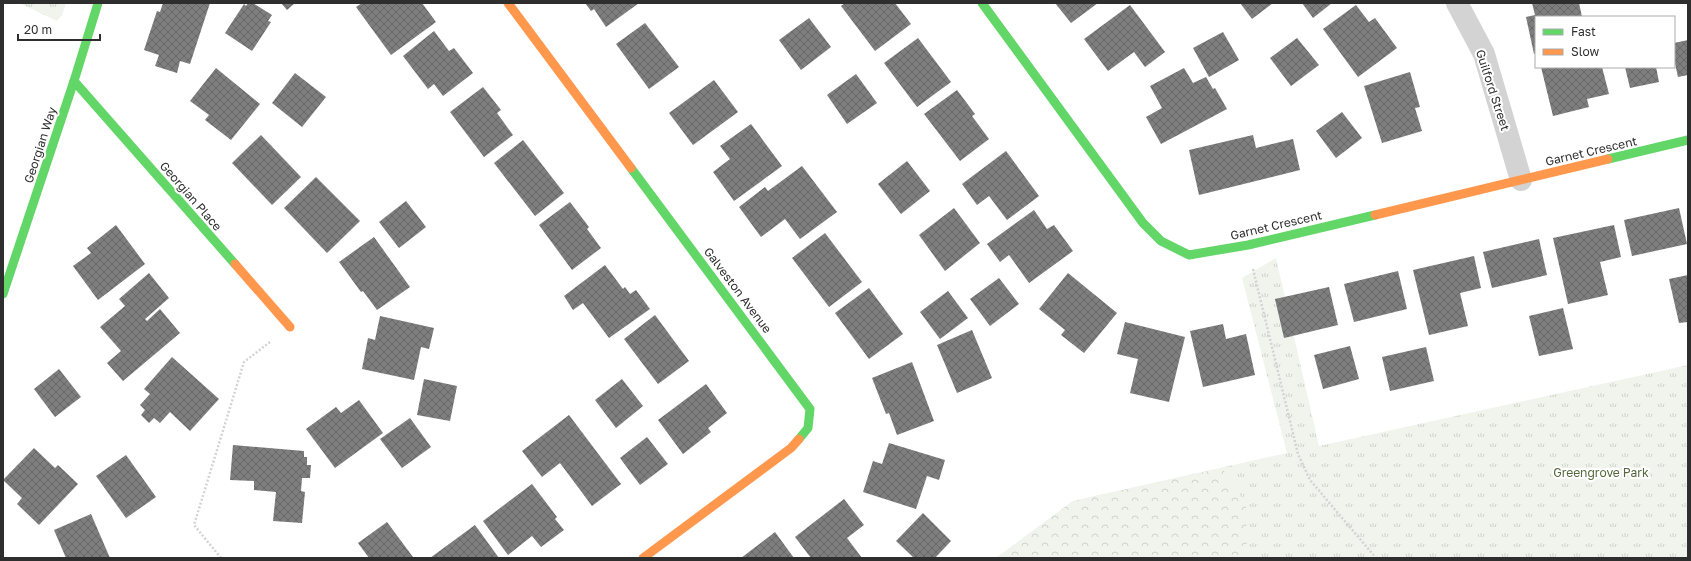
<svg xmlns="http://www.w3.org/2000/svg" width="1691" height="561" font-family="'Golos Text',sans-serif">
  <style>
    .grass { fill: url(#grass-tufts) }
    .forest { fill: url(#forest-crowns) }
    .building { fill: url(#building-cross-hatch) }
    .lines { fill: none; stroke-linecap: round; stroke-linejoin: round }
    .path { stroke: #d3d3d3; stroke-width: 2.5; stroke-dasharray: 2 2; stroke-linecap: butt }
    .street { stroke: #d3d3d3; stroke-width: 22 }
    .fast { stroke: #63d668; stroke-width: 9 }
    .slow { stroke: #ff974d; stroke-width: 9 }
    .labels { text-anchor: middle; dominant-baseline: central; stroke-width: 4; stroke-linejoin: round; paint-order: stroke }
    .street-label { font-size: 12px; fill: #2e2e2e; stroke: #fff }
    .park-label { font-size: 12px; fill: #53683d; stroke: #fff }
  </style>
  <defs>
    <pattern id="grass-tufts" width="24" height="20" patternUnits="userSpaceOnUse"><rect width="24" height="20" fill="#f1f4ec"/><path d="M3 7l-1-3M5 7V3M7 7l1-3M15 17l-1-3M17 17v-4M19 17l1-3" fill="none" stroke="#cfd2cb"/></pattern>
    <pattern id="forest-crowns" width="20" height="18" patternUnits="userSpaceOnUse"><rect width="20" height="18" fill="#f1f4ec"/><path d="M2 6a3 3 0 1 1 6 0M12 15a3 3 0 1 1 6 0" fill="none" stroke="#cfd2cb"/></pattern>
    <pattern id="building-cross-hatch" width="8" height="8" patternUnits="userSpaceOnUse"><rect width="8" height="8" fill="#7e7e7e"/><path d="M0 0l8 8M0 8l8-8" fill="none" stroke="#686868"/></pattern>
  </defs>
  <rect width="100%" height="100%" fill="#fff"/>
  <g class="grass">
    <path d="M 19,3 L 66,3 L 62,15 L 57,21 Z"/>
    <path d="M 1276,258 L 1319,446 L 1688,365 L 1688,558 L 996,558 L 1073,501 L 1287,453 L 1242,278 Z"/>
  </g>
  <path class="forest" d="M 1222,468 L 1246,505 L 1247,558 L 996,558 L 1073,501 Z"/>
  <g class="building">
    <path d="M 163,3 L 210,3 L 190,64 L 180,61 L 177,73 L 155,66 L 159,55 L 144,50 L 157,11 L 160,12 Z"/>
    <path d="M 248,3 L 253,3 L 272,15 L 268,21 L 271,22 L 252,51 L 225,33 L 244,4 L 246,6 Z"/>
    <path d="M 281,3 L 295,3 L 287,10 Z"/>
    <path d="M 362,3 L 422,3 L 436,22 L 391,55 L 356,7 Z"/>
    <path d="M 585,3 L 639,3 L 606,27 L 594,9 L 591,11 Z"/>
    <path d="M 845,3 L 895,3 L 911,24 L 875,51 L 841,6 Z"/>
    <path d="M 1055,3 L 1098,3 L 1071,23 Z"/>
    <path d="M 1240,3 L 1273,3 L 1252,19 Z"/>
    <path d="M 1302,3 L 1332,3 L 1313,18 Z"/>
    <path d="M 1532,3 L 1579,3 L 1582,17 L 1536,17 L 1536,53 L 1534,54 L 1526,17 L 1535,15 Z"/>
    <path d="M 1130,5 L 1165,52 L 1145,67 L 1134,52 L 1108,71 L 1084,39 Z"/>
    <path d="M 1356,5 L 1369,22 L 1375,18 L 1397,48 L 1358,77 L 1323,29 Z"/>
    <path d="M 809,18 L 831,47 L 801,70 L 779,40 Z"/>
    <path d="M 645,23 L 679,67 L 649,89 L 616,44 Z"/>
    <path d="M 434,31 L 449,51 L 454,48 L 473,73 L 443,96 L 434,84 L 428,89 L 403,56 Z"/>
    <path d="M 1223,32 L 1239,60 L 1209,77 L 1193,48 Z"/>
    <path d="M 918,38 L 951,82 L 917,107 L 884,63 Z"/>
    <path d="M 1297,38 L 1319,65 L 1291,86 L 1270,58 Z"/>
    <path d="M 1688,40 L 1688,75 L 1678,77 L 1674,59 L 1674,43 Z"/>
    <path d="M 1541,67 L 1602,67 L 1609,94 L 1587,99 L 1589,107 L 1553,116 Z"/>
    <path d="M 1625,67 L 1656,67 L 1659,82 L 1630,88 Z"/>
    <path d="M 216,68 L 260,104 L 231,140 L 205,120 L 209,115 L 190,101 Z"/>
    <path d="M 1184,68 L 1193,83 L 1206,77 L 1213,89 L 1215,88 L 1227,109 L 1161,144 L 1146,117 L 1162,108 L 1150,86 Z"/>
    <path d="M 1410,72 L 1420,107 L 1415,108 L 1422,131 L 1382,143 L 1364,86 Z"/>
    <path d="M 295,73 L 326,97 L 302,127 L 272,103 Z"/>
    <path d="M 856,74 L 877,103 L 847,124 L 827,95 Z"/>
    <path d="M 714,80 L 738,112 L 693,145 L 669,113 Z"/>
    <path d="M 483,87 L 501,110 L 497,113 L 513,135 L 484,157 L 450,112 Z"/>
    <path d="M 957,90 L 975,114 L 972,116 L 989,139 L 960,161 L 924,114 Z"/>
    <path d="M 1342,112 L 1362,138 L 1336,158 L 1316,131 Z"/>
    <path d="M 751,124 L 782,166 L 734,201 L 713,172 L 730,159 L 720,146 Z"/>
    <path d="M 261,135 L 301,177 L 272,205 L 232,163 Z"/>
    <path d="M 1253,135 L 1256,148 L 1293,139 L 1300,170 L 1199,195 L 1189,150 Z"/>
    <path d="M 523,140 L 564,193 L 535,216 L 494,163 Z"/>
    <path d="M 1006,151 L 1039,196 L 1007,220 L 989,196 L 977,205 L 962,184 Z"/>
    <path d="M 907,161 L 930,191 L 901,214 L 878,184 Z"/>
    <path d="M 802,166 L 837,212 L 800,239 L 785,219 L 761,237 L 739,207 L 765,187 L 768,191 Z"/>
    <path d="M 316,177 L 360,221 L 327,253 L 284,208 Z"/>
    <path d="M 406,201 L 426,227 L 399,248 L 379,222 Z"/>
    <path d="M 570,202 L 589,227 L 587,229 L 601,248 L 572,270 L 539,225 Z"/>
    <path d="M 954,208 L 980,243 L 945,271 L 919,235 Z"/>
    <path d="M 1679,208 L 1687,244 L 1632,256 L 1624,220 Z"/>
    <path d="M 1034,210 L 1047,229 L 1054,225 L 1073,251 L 1029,283 L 1009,255 L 1000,262 L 987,244 Z"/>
    <path d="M 116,225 L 145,264 L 98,300 L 73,266 L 91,253 L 87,248 Z"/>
    <path d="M 1614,225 L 1621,257 L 1600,262 L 1608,295 L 1568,304 L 1553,238 Z"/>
    <path d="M 825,233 L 862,282 L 829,307 L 792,258 Z"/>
    <path d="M 374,237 L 410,287 L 377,310 L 363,291 L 361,292 L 339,262 Z"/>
    <path d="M 1539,239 L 1547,275 L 1492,288 L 1483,252 Z"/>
    <path d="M 1474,256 L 1481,288 L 1460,293 L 1468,326 L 1429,335 L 1413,270 Z"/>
    <path d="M 605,265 L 623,289 L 625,287 L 630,294 L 636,290 L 650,309 L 609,338 L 583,303 L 573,310 L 564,296 Z"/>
    <path d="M 1398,271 L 1407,309 L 1354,322 L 1344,284 Z"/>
    <path d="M 149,273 L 169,298 L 145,319 L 147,321 L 160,309 L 180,333 L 123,381 L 107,363 L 121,351 L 100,327 L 125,306 L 119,299 Z"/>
    <path d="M 1068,273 L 1117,313 L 1084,353 L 1061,335 L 1065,330 L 1039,309 Z"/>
    <path d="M 1688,275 L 1688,322 L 1679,323 L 1669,279 Z"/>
    <path d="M 999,278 L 1019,304 L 990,326 L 970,299 Z"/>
    <path d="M 1329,287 L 1338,325 L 1284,338 L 1275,299 Z"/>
    <path d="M 869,288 L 903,334 L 869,359 L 835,313 Z"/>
    <path d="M 948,291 L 968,318 L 940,339 L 920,312 Z"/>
    <path d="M 1563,308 L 1573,349 L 1539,356 L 1529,316 Z"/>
    <path d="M 655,315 L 689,361 L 658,384 L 624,339 Z"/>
    <path d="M 380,316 L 434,328 L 429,349 L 421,347 L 414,380 L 362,369 L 368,338 L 375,340 Z"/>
    <path d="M 1125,322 L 1185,337 L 1169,402 L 1130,393 L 1138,359 L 1117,354 Z"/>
    <path d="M 1223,324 L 1226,339 L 1246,334 L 1255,375 L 1203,387 L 1190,331 Z"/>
    <path d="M 972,330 L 992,378 L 957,393 L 937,345 Z"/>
    <path d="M 1350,346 L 1359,379 L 1323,389 L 1314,355 Z"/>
    <path d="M 1426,347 L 1434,381 L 1390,391 L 1382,357 Z"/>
    <path d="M 172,357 L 219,399 L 190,431 L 170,412 L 160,423 L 154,418 L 149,423 L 141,415 L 145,410 L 140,405 L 150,394 L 144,389 Z"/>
    <path d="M 912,362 L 934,421 L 897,435 L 889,413 L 886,414 L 872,378 Z"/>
    <path d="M 59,369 L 81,397 L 55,417 L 34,389 Z"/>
    <path d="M 424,379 L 457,386 L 450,421 L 417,415 Z"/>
    <path d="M 622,379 L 643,406 L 616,428 L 595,400 Z"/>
    <path d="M 706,384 L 727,413 L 708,428 L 711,432 L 683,454 L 658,420 Z"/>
    <path d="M 359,400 L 383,433 L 335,468 L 306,429 L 336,407 L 341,413 Z"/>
    <path d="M 569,415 L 621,484 L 592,506 L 560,463 L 542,477 L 522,451 Z"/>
    <path d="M 410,418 L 431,447 L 402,468 L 380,439 Z"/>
    <path d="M 647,437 L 668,464 L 640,485 L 620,458 Z"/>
    <path d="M 889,443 L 945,460 L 939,480 L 927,476 L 916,509 L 863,492 L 873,461 L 882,464 Z"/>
    <path d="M 233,445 L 304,451 L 304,457 L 307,457 L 307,465 L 311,465 L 310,478 L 302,478 L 301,491 L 305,492 L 302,523 L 273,521 L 276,492 L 254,490 L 254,481 L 230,480 Z"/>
    <path d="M 34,448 L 55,468 L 58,465 L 78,484 L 39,525 L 17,504 L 22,498 L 3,480 Z"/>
    <path d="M 126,455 L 156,497 L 126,518 L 96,476 Z"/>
    <path d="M 532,484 L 557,517 L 555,519 L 564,530 L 541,547 L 532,536 L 508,555 L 483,521 Z"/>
    <path d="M 844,499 L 864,525 L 847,538 L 862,558 L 811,558 L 795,537 Z"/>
    <path d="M 923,513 L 951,541 L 935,558 L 914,558 L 896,541 Z"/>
    <path d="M 91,514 L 110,558 L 66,558 L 54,530 Z"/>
    <path d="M 387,522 L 413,557 L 412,558 L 369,558 L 358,543 Z"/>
    <path d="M 475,525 L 499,558 L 430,558 Z"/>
    <path d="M 775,532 L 794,558 L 741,558 Z"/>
  </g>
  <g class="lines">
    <g class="path">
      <path d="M 1253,269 L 1298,454 L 1310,480 L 1376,558"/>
      <path d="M 221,558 L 194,525 L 244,362 L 270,342"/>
    </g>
    <path class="street" d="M 1457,3 L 1484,54 L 1521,180"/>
    <g class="fast">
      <path d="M 982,3 L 1143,223 L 1161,241 L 1189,255 L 1248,245 L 1375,215"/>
      <path d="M 74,81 L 235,264"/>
      <path d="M 1608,159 L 1688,140"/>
      <path d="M 631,168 L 810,409 L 808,428 L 799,439"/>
      <path d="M 3,294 L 74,81 L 98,3"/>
    </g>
    <g class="slow">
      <path d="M 508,3 L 631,168"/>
      <path d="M 1375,215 L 1608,159"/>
      <path d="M 235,264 L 290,327"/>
      <path d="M 643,558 L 791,448 L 799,439"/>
    </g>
  </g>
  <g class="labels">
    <g class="street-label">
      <text transform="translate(1493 90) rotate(72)">Guilford Street</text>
      <text transform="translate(40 145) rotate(-72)">Georgian Way</text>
      <text transform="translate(1591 151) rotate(-13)">Garnet Crescent</text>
      <text transform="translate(191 196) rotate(49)">Georgian Place</text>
      <text transform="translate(1276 225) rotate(-13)">Garnet Crescent</text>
      <text transform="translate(738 290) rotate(53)">Galveston Avenue</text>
    </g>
    <g class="park-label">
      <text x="1601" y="472">Greengrove Park</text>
    </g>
  </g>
  <rect width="1691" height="561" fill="none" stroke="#2e2e2e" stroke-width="8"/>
  <rect x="1535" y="16" width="140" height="52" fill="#ffffff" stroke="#ababab"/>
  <rect x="1543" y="29" width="20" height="6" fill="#63d668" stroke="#ababab"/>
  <text x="1571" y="36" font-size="12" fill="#2e2e2e">Fast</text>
  <rect x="1543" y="49" width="20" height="6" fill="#ff974d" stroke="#ababab"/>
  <text x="1571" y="56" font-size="12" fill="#2e2e2e">Slow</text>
  <path d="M18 34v6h82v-6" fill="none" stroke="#2e2e2e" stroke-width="2"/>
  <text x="24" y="34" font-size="12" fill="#2e2e2e" stroke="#ffffff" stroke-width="3" paint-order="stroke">20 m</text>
</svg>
